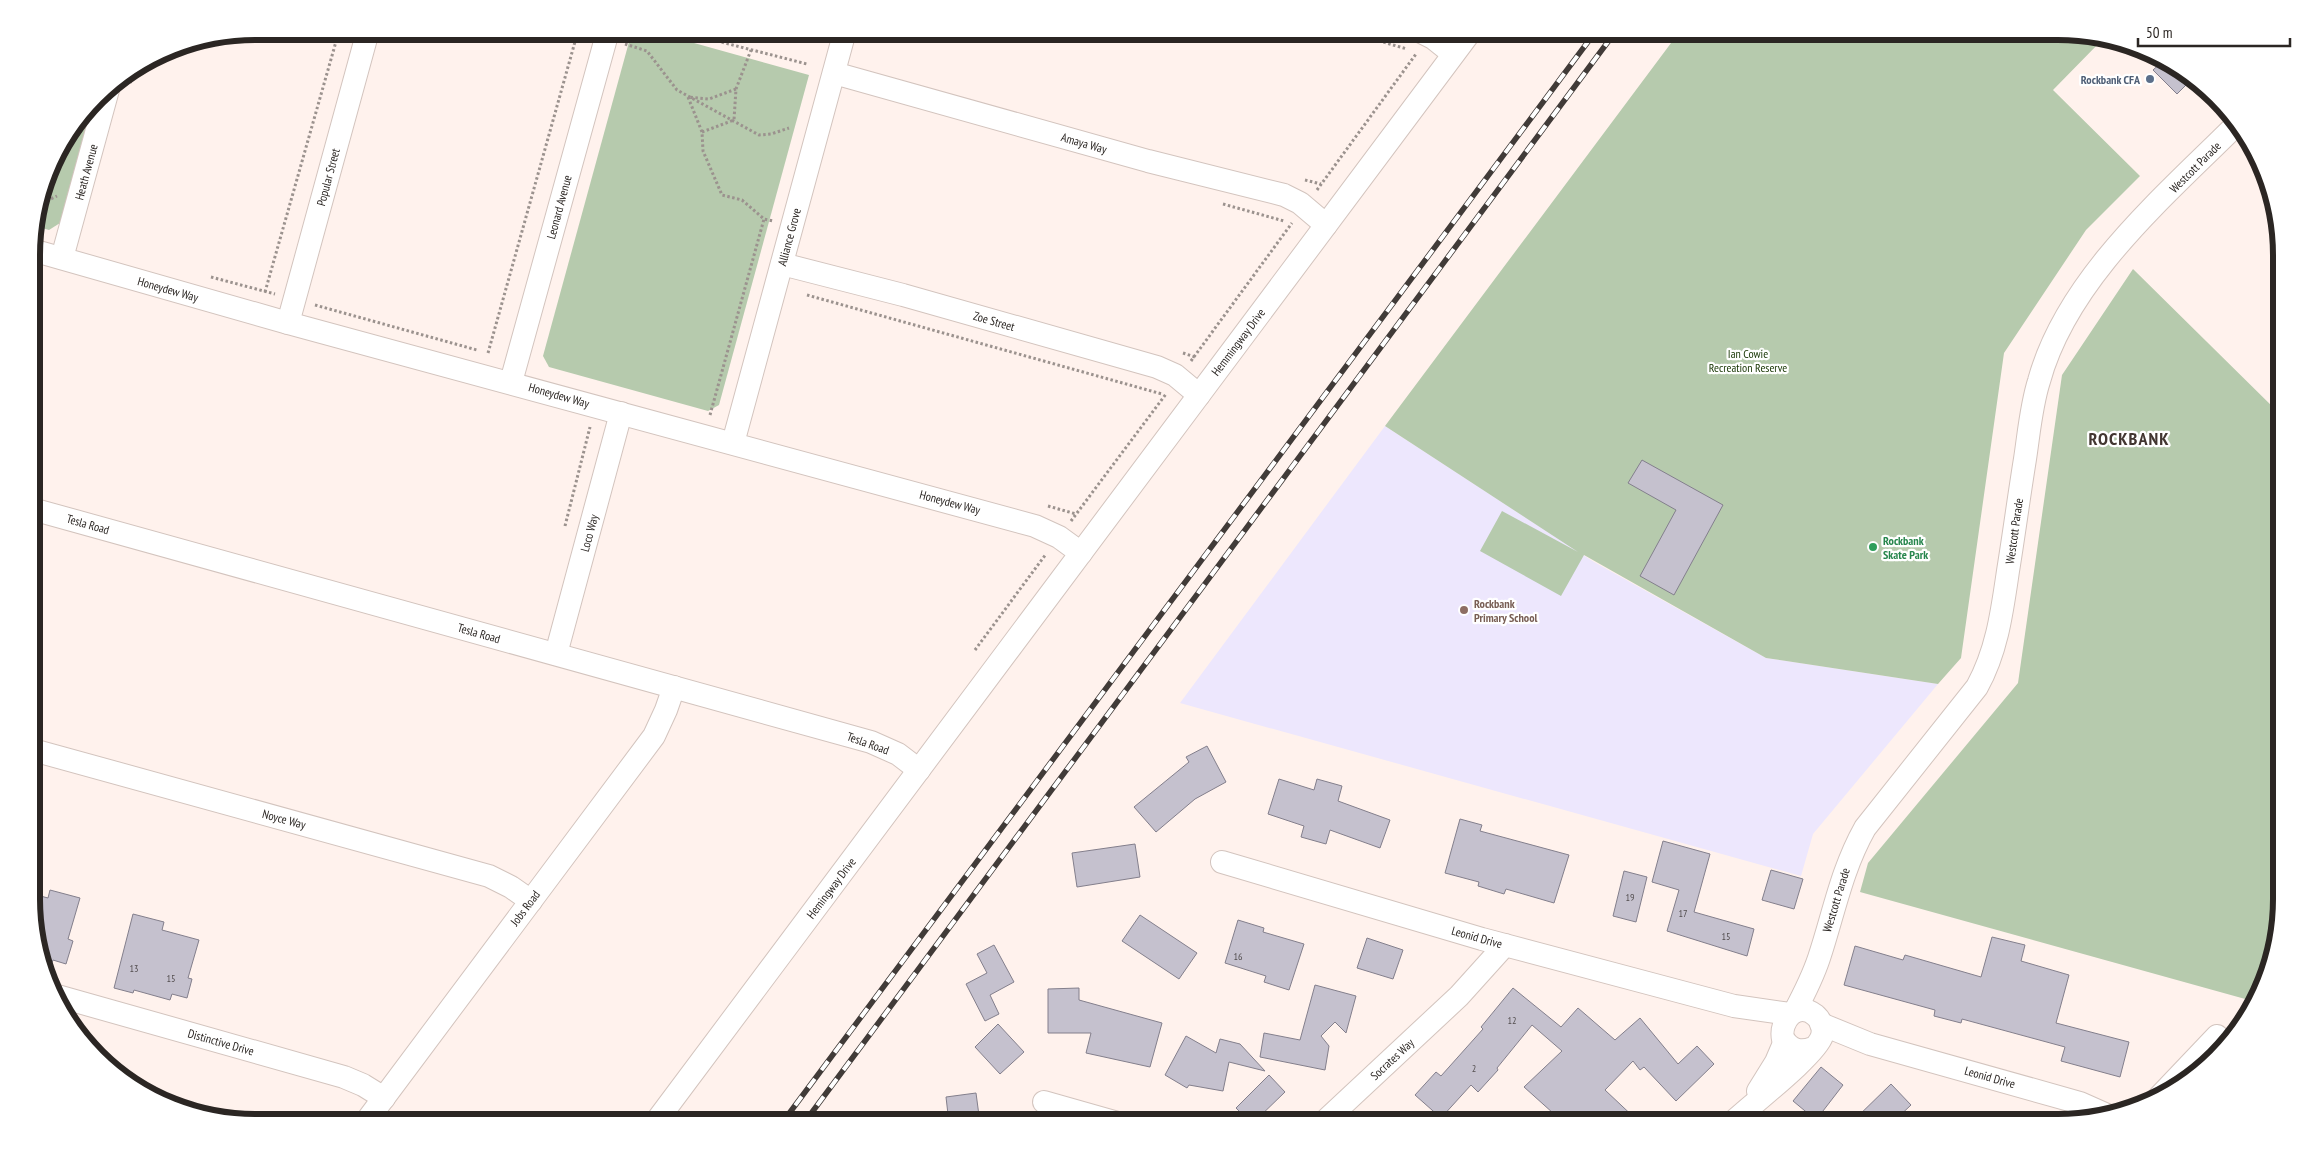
<svg xmlns="http://www.w3.org/2000/svg" width="2313" height="1154" font-family="'PT Sans Narrow',sans-serif">
  <style>
    .education { fill: #ede7fd }
    .green { fill: #b6caad }
    .building { fill: #c5c1ce; stroke: #837f8c }
    .lines { fill: none; stroke-linecap: round; stroke-linejoin: round }
    .street-casing { stroke: #d3c4be; stroke-width: 24 }
    .path { stroke: #9b928e; stroke-width: 3; stroke-dasharray: 2.5 2.5; stroke-linecap: butt }
    .street { stroke: #fff; stroke-width: 22 }
    .rail-casing { stroke: #413b38; stroke-width: 5.5 }
    .rail { stroke: #fff; stroke-width: 4; stroke-dasharray: 11; stroke-linecap: butt }
    .service-dot { fill: #5c6f8a; stroke: #fff; stroke-width: 2 }
    .leisure-dot { fill: #2e9e5b; stroke: #fff; stroke-width: 2 }
    .education-dot { fill: #8d6e63; stroke: #fff; stroke-width: 2 }
    .labels { text-anchor: middle; dominant-baseline: central; stroke-width: 4.5; stroke-linejoin: round; paint-order: stroke }
    .number-label { font-size: 10px; fill: #524d4e }
    .service-label { font-size: 12px; font-weight: bold; fill: #4e5e75; stroke: #fff; text-anchor: end }
    .street-label { font-size: 12px; fill: #2b2623; stroke: #fff }
    .park-label { font-size: 12px; fill: #163502; stroke: #fff }
    .leisure-label { font-size: 12px; font-weight: bold; fill: #27864d; stroke: #fff; text-anchor: start }
    .education-label { font-size: 12px; font-weight: bold; fill: #785e54; stroke: #fff; text-anchor: start }
    .district-label { font-size: 18px; font-weight: bold; letter-spacing: 1px; fill: #423631; stroke: #fff }
    .rim { fill: none; stroke: #2b2623; stroke-width: 6 }
  </style>
  <rect width="100%" height="100%" fill="#fff2ed"/>
  <path class="education" d="M 1385,426 L 1594,562 L 1766,658 L 1938,684 L 1813,834 L 1801,876 L 1180,703 Z"/>
  <g class="green">
    <path d="M 632,31 L 651,31 L 809,75 L 719,405 L 708,411 L 549,367 L 543,356 Z"/>
    <path d="M 1680,31 L 2058,31 L 2101,41 L 2053,90 L 2140,176 L 2086,230 L 2004,353 L 1961,658 L 1938,684 L 1766,658 L 1584,555 L 1561,596 L 1480,551 L 1502,511 L 1578,552 L 1385,426 Z"/>
    <path d="M 91,108 L 60,223 L 49,230 L 35,226 L 54,156 Z"/>
    <path d="M 2133,269 L 2280,414 L 2282,899 L 2259,998 L 2256,1002 L 1860,892 L 1868,863 L 2018,683 L 2062,375 Z"/>
  </g>
  <g class="building">
    <path d="M 2164,60 L 2190,81 L 2177,94 L 2153,70 Z"/>
    <path d="M 1642,460 L 1723,505 L 1674,595 L 1640,576 L 1676,510 L 1628,483 Z"/>
    <path d="M 1207,746 L 1226,782 L 1195,799 L 1156,832 L 1134,807 L 1189,762 L 1186,757 Z"/>
    <path d="M 1279,779 L 1314,790 L 1317,779 L 1342,786 L 1338,801 L 1390,820 L 1380,848 L 1330,830 L 1326,844 L 1301,837 L 1304,826 L 1268,814 Z"/>
    <path d="M 1460,819 L 1482,825 L 1480,831 L 1569,855 L 1554,903 L 1506,889 L 1504,894 L 1478,886 L 1479,882 L 1445,873 Z"/>
    <path d="M 1663,841 L 1710,854 L 1694,912 L 1754,929 L 1747,956 L 1667,931 L 1679,890 L 1652,882 Z"/>
    <path d="M 1135,844 L 1140,877 L 1077,887 L 1072,853 Z"/>
    <path d="M 1771,870 L 1803,879 L 1794,909 L 1762,900 Z"/>
    <path d="M 1624,871 L 1647,877 L 1636,922 L 1613,916 Z"/>
    <path d="M 50,890 L 80,898 L 68,939 L 73,941 L 66,964 L 53,960 L 50,967 L 43,965 L 33,929 L 33,894 L 48,898 Z"/>
    <path d="M 133,914 L 164,922 L 162,930 L 199,940 L 188,978 L 192,979 L 187,998 L 172,994 L 170,1000 L 134,990 L 133,993 L 114,988 Z"/>
    <path d="M 1140,915 L 1197,953 L 1179,979 L 1122,941 Z"/>
    <path d="M 1238,920 L 1264,928 L 1263,932 L 1304,944 L 1289,990 L 1264,982 L 1266,976 L 1225,963 Z"/>
    <path d="M 1992,937 L 2025,945 L 2021,961 L 2069,975 L 2056,1023 L 2129,1042 L 2120,1077 L 2061,1061 L 2065,1047 L 1962,1019 L 1961,1023 L 1934,1016 L 1935,1010 L 1844,985 L 1855,946 L 1903,960 L 1905,955 L 1981,977 Z"/>
    <path d="M 1367,938 L 1403,950 L 1393,979 L 1357,968 Z"/>
    <path d="M 994,945 L 1014,982 L 990,995 L 999,1014 L 985,1021 L 966,984 L 987,973 L 977,954 Z"/>
    <path d="M 1315,985 L 1356,996 L 1346,1033 L 1335,1022 L 1321,1036 L 1329,1046 L 1325,1070 L 1260,1057 L 1264,1033 L 1300,1040 Z"/>
    <path d="M 1079,988 L 1079,1000 L 1162,1023 L 1150,1067 L 1086,1053 L 1091,1033 L 1048,1033 L 1048,989 Z"/>
    <path d="M 1513,988 L 1561,1027 L 1578,1008 L 1615,1040 L 1640,1018 L 1678,1064 L 1697,1046 L 1714,1064 L 1676,1101 L 1644,1067 L 1640,1070 L 1633,1061 L 1605,1090 L 1639,1122 L 1563,1122 L 1524,1087 L 1562,1051 L 1532,1025 L 1497,1068 L 1498,1070 L 1478,1092 L 1471,1085 L 1441,1118 L 1415,1095 L 1436,1072 L 1441,1076 L 1483,1029 L 1481,1027 Z"/>
    <path d="M 998,1024 L 1024,1052 L 1000,1074 L 975,1047 Z"/>
    <path d="M 1186,1036 L 1216,1053 L 1220,1039 L 1240,1044 L 1265,1071 L 1229,1062 L 1223,1091 L 1189,1085 L 1187,1088 L 1165,1075 Z"/>
    <path d="M 1821,1067 L 1843,1085 L 1816,1120 L 1793,1101 Z"/>
    <path d="M 1269,1075 L 1285,1092 L 1254,1122 L 1250,1122 L 1236,1108 Z"/>
    <path d="M 1891,1084 L 1911,1105 L 1893,1122 L 1852,1122 Z"/>
    <path d="M 976,1093 L 980,1123 L 949,1123 L 946,1097 Z"/>
  </g>
  <g class="lines">
    <defs>
      <g id="street">
        <path d="M 1419,31 L 1433,38 L 1453,54"/>
        <path d="M 834,73 L 1148,161 L 1284,195 L 1300,203 L 1326,225"/>
        <path d="M 32,250 L 288,323 L 1035,526 L 1059,537 L 1081,553"/>
        <path d="M 62,258 L 109,86"/>
        <path d="M 782,264 L 903,295 L 1157,367 L 1175,375 L 1199,395"/>
        <path d="M 288,323 L 368,31"/>
        <path d="M 511,382 L 608,31"/>
        <path d="M 733,443 L 845,31"/>
        <path d="M 32,509 L 871,742 L 898,754 L 919,770"/>
        <path d="M 556,654 L 621,413"/>
        <path d="M 33,750 L 489,876 L 511,887 L 531,901"/>
        <path d="M 1222,862 L 1482,939 L 1734,1006 L 1790,1014"/>
        <path d="M 54,995 L 344,1077 L 363,1085 L 384,1098"/>
        <path d="M 1795,1011 C 1804,994 1813,976 1819,958 C 1834,913 1841,871 1865,828 L 1977,687 C 1997,651 2002,612 2008,571 C 2014,534 2019,496 2025,459 C 2029,433 2031,406 2039,381 C 2067,278 2165,196 2238,123"/>
        <path d="M 1821,1024 L 1870,1044 L 2080,1103 L 2107,1115"/>
        <path d="M 1758,1091 L 1776,1062 L 1785,1041"/>
        <path d="M 2159,1097 L 2217,1036"/>
        <path d="M 1044,1102 L 1118,1123"/>
        <path d="M 1324,1122 L 1459,996 L 1505,945"/>
        <path d="M 1733,1122 C 1751,1105 1816,1055 1822,1036 C 1824,1028 1821,1020 1815,1015 C 1797,1000 1779,1021 1783,1039 C 1791,1050 1800,1053 1813,1048"/>
        <path d="M 365,1123 L 654,736 L 666,710 L 674,687"/>
        <path d="M 655,1123 L 1471,31"/>
      </g>
    </defs>
    <use href="#street" class="street-casing"/>
    <g class="path">
      <path d="M 678,31 L 807,64"/>
      <path d="M 1345,31 L 1407,49"/>
      <path d="M 625,44 L 647,51 L 677,90 L 759,135 L 771,134 L 789,128"/>
      <path d="M 130,83 L 134,71"/>
      <path d="M 736,89 L 709,99 L 688,97 L 702,132 L 703,151 L 722,195 L 742,200 L 764,219 L 773,221"/>
      <path d="M 702,132 L 734,120 L 736,89 L 751,50"/>
      <path d="M 1305,180 L 1321,184"/>
      <path d="M 1317,190 L 1416,54"/>
      <path d="M 42,203 L 57,196"/>
      <path d="M 1223,204 L 1284,221"/>
      <path d="M 211,277 L 275,294"/>
      <path d="M 265,292 L 339,31"/>
      <path d="M 807,295 L 1162,394"/>
      <path d="M 315,305 L 477,350"/>
      <path d="M 488,353 L 578,31"/>
      <path d="M 1183,353 L 1195,357"/>
      <path d="M 1191,361 L 1292,223"/>
      <path d="M 710,415 L 764,219"/>
      <path d="M 1048,506 L 1076,514"/>
      <path d="M 1071,521 L 1166,394"/>
      <path d="M 565,526 L 590,427"/>
      <path d="M 975,650 L 1046,554"/>
    </g>
    <use href="#street" class="street"/>
    <defs>
      <g id="rail">
        <path d="M 782,1123 L 1596,31"/>
        <path d="M 804,1123 L 1616,31"/>
      </g>
    </defs>
    <use href="#rail" class="rail-casing"/>
    <use href="#rail" class="rail"/>
  </g>
  <circle class="service-dot" cx="2150" cy="79" r="5"/>
  <circle class="leisure-dot" cx="1873" cy="547" r="5"/>
  <circle class="education-dot" cx="1464" cy="610" r="5"/>
  <g class="labels">
    <g class="number-label">
      <text x="1630" y="897">19</text>
      <text x="1683" y="913">17</text>
      <text x="1726" y="936">15</text>
      <text x="1238" y="956">16</text>
      <text x="134" y="968">13</text>
      <text x="171" y="978">15</text>
      <text x="1512" y="1020">12</text>
      <text x="1474" y="1068">2</text>
    </g>
    <g class="service-label">
      <text x="2140" y="79">Rockbank CFA</text>
    </g>
    <g class="street-label">
      <text transform="translate(1084 143) rotate(16)">Amaya Way</text>
      <text transform="translate(2195 167) rotate(-45)">Westcott Parade</text>
      <text transform="translate(86 172) rotate(-75)">Heath Avenue</text>
      <text transform="translate(328 177) rotate(-75)">Popular Street</text>
      <text transform="translate(559 207) rotate(-75)">Leonard Avenue</text>
      <text transform="translate(789 237) rotate(-75)">Alliance Grove</text>
      <text transform="translate(168 289) rotate(16)">Honeydew Way</text>
      <text transform="translate(994 321) rotate(16)">Zoe Street</text>
      <text transform="translate(1238 342) rotate(-53)">Hemmingway Drive</text>
      <text transform="translate(559 395) rotate(16)">Honeydew Way</text>
      <text transform="translate(950 502) rotate(15)">Honeydew Way</text>
      <text transform="translate(88 524) rotate(16)">Tesla Road</text>
      <text transform="translate(2014 531) rotate(-82)">Westcott Parade</text>
      <text transform="translate(589 533) rotate(-75)">Loco Way</text>
      <text transform="translate(479 633) rotate(16)">Tesla Road</text>
      <text transform="translate(868 743) rotate(20)">Tesla Road</text>
      <text transform="translate(284 819) rotate(15)">Noyce Way</text>
      <text transform="translate(831 888) rotate(-53)">Hemingway Drive</text>
      <text transform="translate(1836 900) rotate(-73)">Westcott Parade</text>
      <text transform="translate(525 908) rotate(-53)">Jobs Road</text>
      <text transform="translate(1477 937) rotate(16)">Leonid Drive</text>
      <text transform="translate(221 1042) rotate(16)">Distinctive Drive</text>
      <text transform="translate(1392 1059) rotate(-43)">Socrates Way</text>
      <text transform="translate(1990 1077) rotate(16)">Leonid Drive</text>
    </g>
    <g class="park-label">
      <text x="1748" y="353">Ian Cowie<tspan x="1748" dy="14">Recreation Reserve</tspan></text>
    </g>
    <g class="leisure-label">
      <text x="1883" y="540">Rockbank<tspan x="1883" dy="14">Skate Park</tspan></text>
    </g>
    <g class="education-label">
      <text x="1474" y="603">Rockbank<tspan x="1474" dy="14">Primary School</tspan></text>
    </g>
    <g class="district-label">
      <text x="2129" y="438">ROCKBANK</text>
    </g>
  </g>
  <path d="M0 0H2313V1154H0ZM255 40H2058A215 215 0 0 1 2273 255V899A215 215 0 0 1 2058 1114H255A215 215 0 0 1 40 899V255A215 215 0 0 1 255 40Z" fill="#fff" fill-rule="evenodd"/>
  <path class="rim" d="M255 40H2058A215 215 0 0 1 2273 255V899A215 215 0 0 1 2058 1114H255A215 215 0 0 1 40 899V255A215 215 0 0 1 255 40Z"/>
  <path d="M2138 38v8h152v-8" fill="none" stroke="#2b2623" stroke-width="2.5"/>
  <text x="2146" y="38" font-size="15" fill="#2b2623" stroke="#ffffff" stroke-width="4" paint-order="stroke">50 m</text>
</svg>
